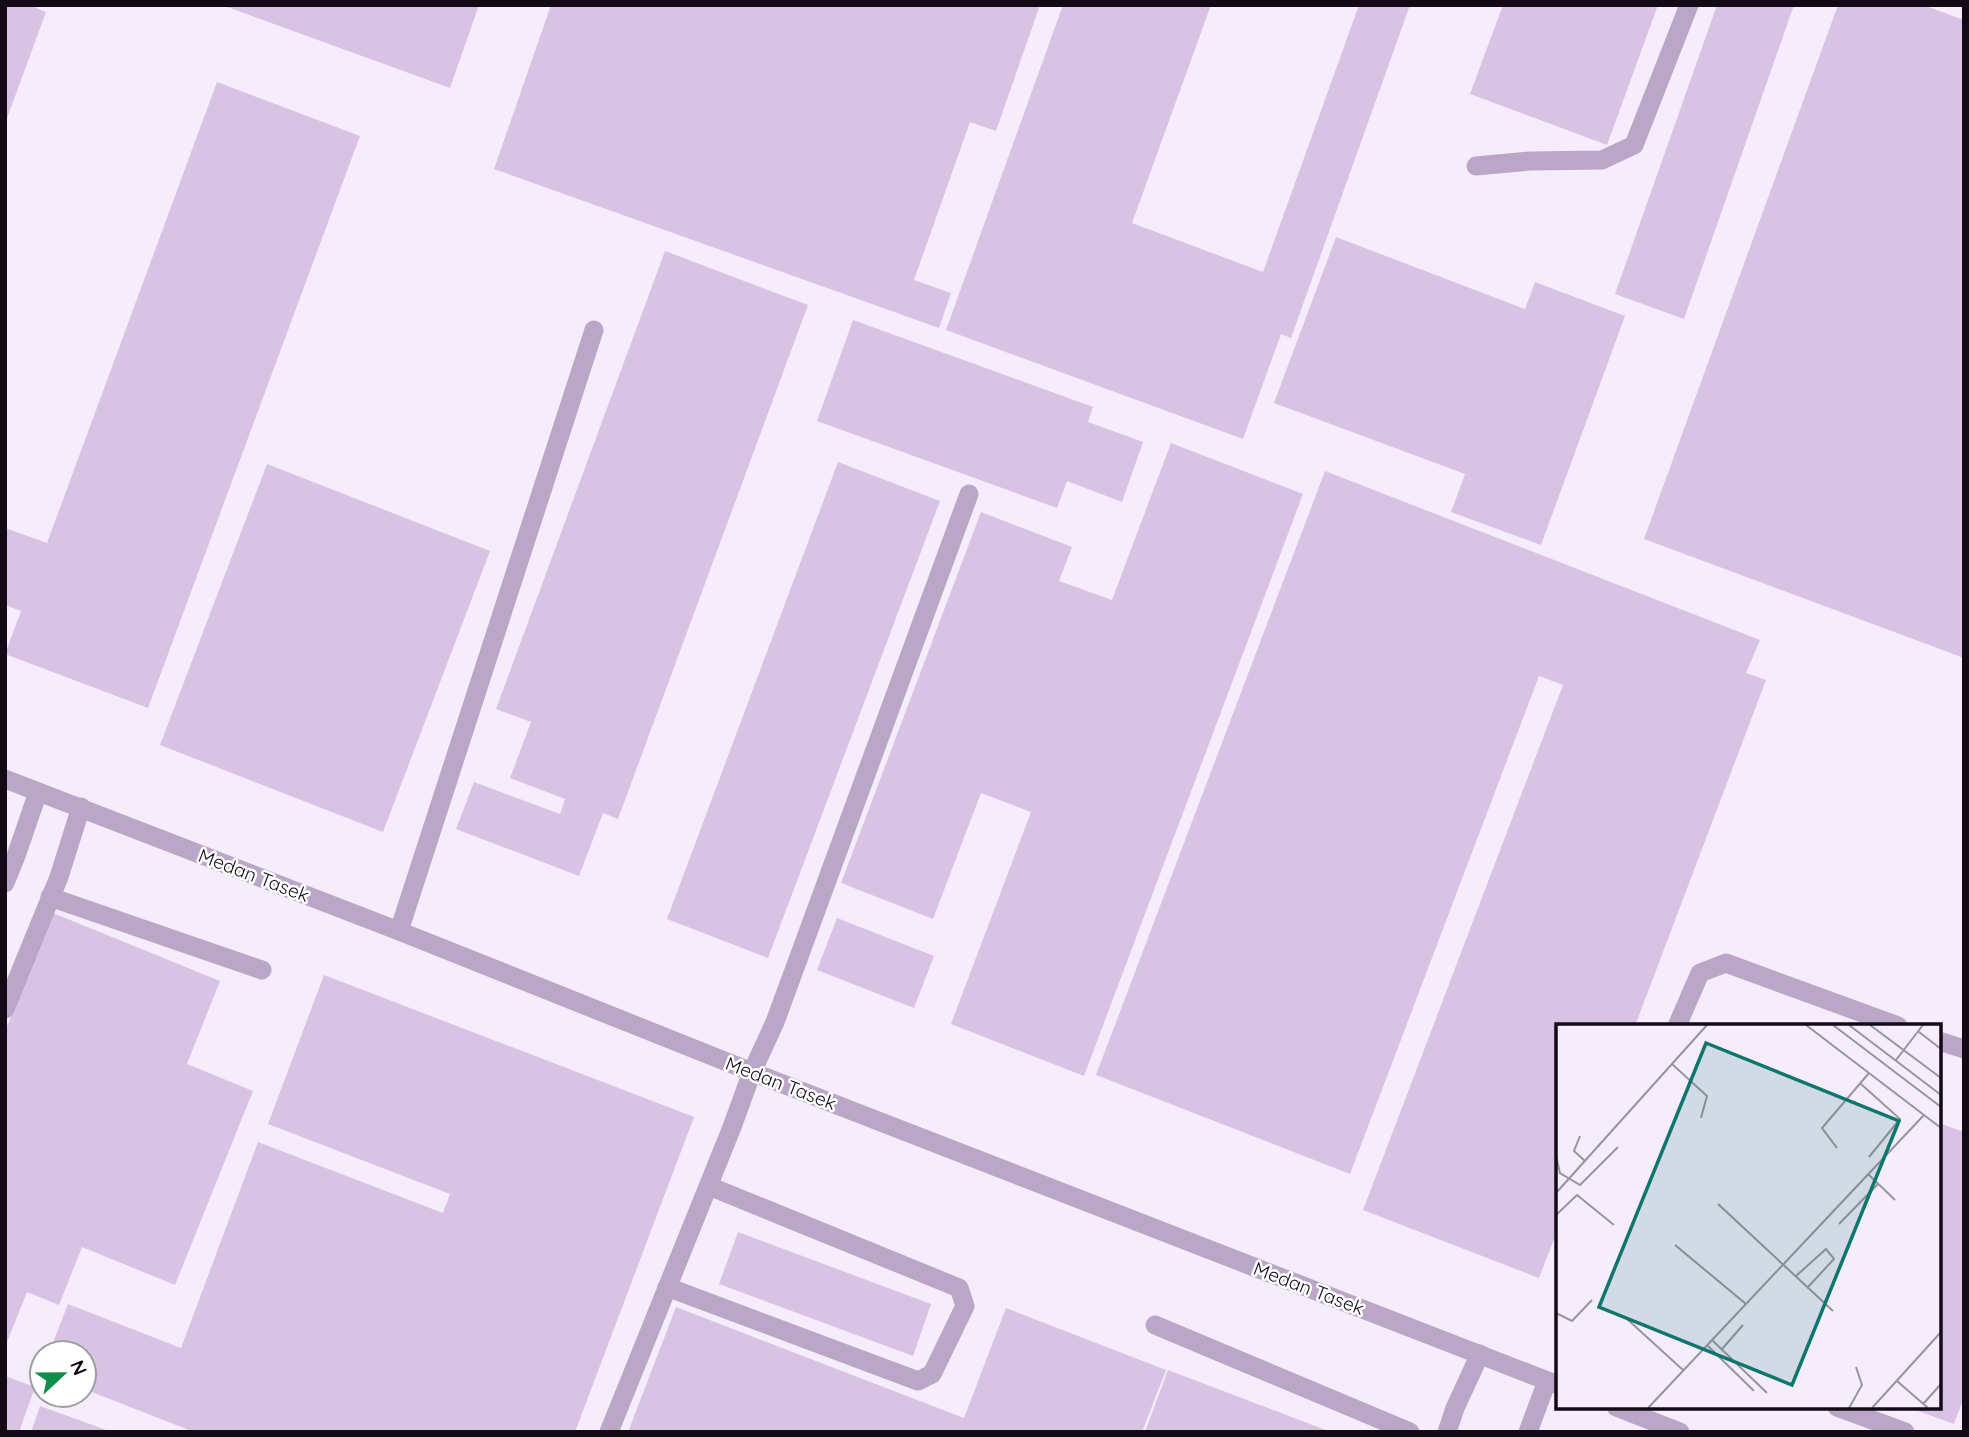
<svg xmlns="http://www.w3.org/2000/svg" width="1969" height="1437" font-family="Quicksand,sans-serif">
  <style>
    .building { fill: #d8c3e5 }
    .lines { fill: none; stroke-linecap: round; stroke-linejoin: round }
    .service { stroke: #baa6c6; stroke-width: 19 }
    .labels { text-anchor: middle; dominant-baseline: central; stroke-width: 5; stroke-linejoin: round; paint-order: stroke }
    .street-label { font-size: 19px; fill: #120b16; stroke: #fff }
    .inset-road { fill: none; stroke: #9a939f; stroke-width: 2 }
    .view { fill: #0f766e; fill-opacity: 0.15; stroke: #0f766e; stroke-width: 3.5 }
    .inset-edge { fill: none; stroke: #120b16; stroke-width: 3.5 }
  </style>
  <rect width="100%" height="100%" fill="#f5edfb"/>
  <g class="building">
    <path d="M 5,5 L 29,5 L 46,12 L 6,121 Z"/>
    <path d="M 222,5 L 479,5 L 450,88 Z"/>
    <path d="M 551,5 L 1040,5 L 996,131 L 970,122 L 914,280 L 951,293 L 939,328 L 494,169 Z"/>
    <path d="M 1063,5 L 1211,5 L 1132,223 L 1263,272 L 1359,5 L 1410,5 L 1291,338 L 1281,334 L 1243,439 L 946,330 Z"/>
    <path d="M 1503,5 L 1658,5 L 1607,145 L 1470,94 Z"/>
    <path d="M 1717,5 L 1794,5 L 1684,319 L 1615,294 Z"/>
    <path d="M 1838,5 L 1923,5 L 1964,20 L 1964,658 L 1644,539 Z"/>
    <path d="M 217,82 L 360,136 L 148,708 L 5,654 L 21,611 L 5,605 L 5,528 L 47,543 Z"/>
    <path d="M 1336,237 L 1525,309 L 1535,282 L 1625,316 L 1541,545 L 1451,512 L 1465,474 L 1274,403 Z"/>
    <path d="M 665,251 L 808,305 L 618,819 L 603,813 L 579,876 L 456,829 L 474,782 L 560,814 L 565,799 L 510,778 L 531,722 L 496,709 Z"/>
    <path d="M 853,320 L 1093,407 L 1088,422 L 1143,442 L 1122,502 L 1067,481 L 1057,508 L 817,421 Z"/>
    <path d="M 1171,443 L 1303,494 L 1084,1076 L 951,1024 L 1031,812 L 981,793 L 933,919 L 841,883 L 981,512 L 1072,547 L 1059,581 L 1112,600 Z"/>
    <path d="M 838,462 L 940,501 L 768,958 L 667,919 Z"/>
    <path d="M 267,464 L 490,551 L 383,832 L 160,745 Z"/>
    <path d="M 1325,471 L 1760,640 L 1746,673 L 1766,680 L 1635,1026 L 1558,1026 L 1558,1229 L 1539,1278 L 1363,1210 L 1563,685 L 1539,676 L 1350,1174 L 1096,1075 Z"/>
    <path d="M 53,913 L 220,981 L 187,1064 L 253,1091 L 175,1285 L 82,1247 L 59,1305 L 27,1292 L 5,1347 L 5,1031 Z"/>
    <path d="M 837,918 L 934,956 L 914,1008 L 817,970 Z"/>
    <path d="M 324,975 L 694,1117 L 575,1432 L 194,1432 L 84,1389 L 84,1353 L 49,1353 L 68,1304 L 181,1348 L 258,1142 L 443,1213 L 450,1194 L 268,1124 Z"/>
    <path d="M 1939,1123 L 1964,1132 L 1964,1397 L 1954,1424 L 1910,1408 L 1939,1407 Z"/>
    <path d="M 738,1232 L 931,1304 L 913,1356 L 719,1284 Z"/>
    <path d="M 676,1307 L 964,1418 L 1006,1308 L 1166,1370 L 1142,1432 L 628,1432 Z"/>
    <path d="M 1168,1370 L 1331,1432 L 1145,1432 Z"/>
    <path d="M 5,1376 L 35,1387 L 19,1432 L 5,1432 Z"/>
    <path d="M 40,1406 L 109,1431 L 109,1432 L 31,1432 Z"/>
  </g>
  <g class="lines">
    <g class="service">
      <path d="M 1476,166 L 1530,161 L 1602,160 L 1634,145 L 1689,5"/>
      <path d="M 5,779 L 399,931 L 752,1072 L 1558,1385"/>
      <path d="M 5,883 L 16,856 L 38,792"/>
      <path d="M 50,897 L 262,970"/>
      <path d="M 399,931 L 594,330"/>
      <path d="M 5,1009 L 59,877 L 81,807"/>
      <path d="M 1677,1026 L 1700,973 L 1726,963 L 1898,1026"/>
      <path d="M 1939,1041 L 1964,1049"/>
      <path d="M 667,1287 L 918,1381 L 932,1374 L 965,1306 L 959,1288 L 709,1186"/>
      <path d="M 1155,1325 L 1410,1432"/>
      <path d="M 1616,1407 L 1680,1432"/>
      <path d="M 1837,1407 L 1905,1432"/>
      <path d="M 609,1432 L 732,1127 L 752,1072 L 775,1022 L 969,494"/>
      <path d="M 1447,1432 L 1455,1408 L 1480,1354"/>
      <path d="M 1528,1432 L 1547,1381"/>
    </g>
  </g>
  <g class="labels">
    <g class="street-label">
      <text transform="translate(254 875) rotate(21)">Medan Tasek</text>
      <text transform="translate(781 1083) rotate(21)">Medan Tasek</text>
      <text transform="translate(1309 1288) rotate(21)">Medan Tasek</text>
    </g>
  </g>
  <g transform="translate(1556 1024)">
    <rect width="385" height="385" fill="#f5edfb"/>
    <path class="inset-road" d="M 250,1 L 385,104M 277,1 L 385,83M 293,1 L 385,71M 314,1 L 385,54M 363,8 L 385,25M 340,36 L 367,1M 116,40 L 151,72 L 145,94M 305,60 L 344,95 L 313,133M 24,112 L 18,127 L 29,137M 281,124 L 266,104 L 313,49M 0,132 L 4,149 L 24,161 L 62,123M 312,150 L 339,176M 0,169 L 151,1M 162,180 L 277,287M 0,191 L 21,171 L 58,201M 283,200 L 322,160M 119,221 L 190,280M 240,252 L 270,225 L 278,235 L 252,263M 0,289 L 16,297 L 36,276M 71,295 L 127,346M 156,316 L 211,369M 151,321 L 198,367M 166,325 L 187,301M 341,357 L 372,384M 367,380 L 385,360M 92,384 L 368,91M 293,384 L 306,361 L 300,343M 316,384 L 385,308"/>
    <path class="view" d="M 150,19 L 343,97 L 236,361 L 43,283 Z"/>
    <rect width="385" height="385" class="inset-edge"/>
  </g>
  <rect width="1969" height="1437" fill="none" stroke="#120b16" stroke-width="14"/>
  <g transform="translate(63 1374) rotate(68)"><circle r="33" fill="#ffffff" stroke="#a09da2" stroke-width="2"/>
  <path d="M0-5L12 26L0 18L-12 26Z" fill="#0e8e4a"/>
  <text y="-10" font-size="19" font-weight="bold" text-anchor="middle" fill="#120b16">N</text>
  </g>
</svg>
